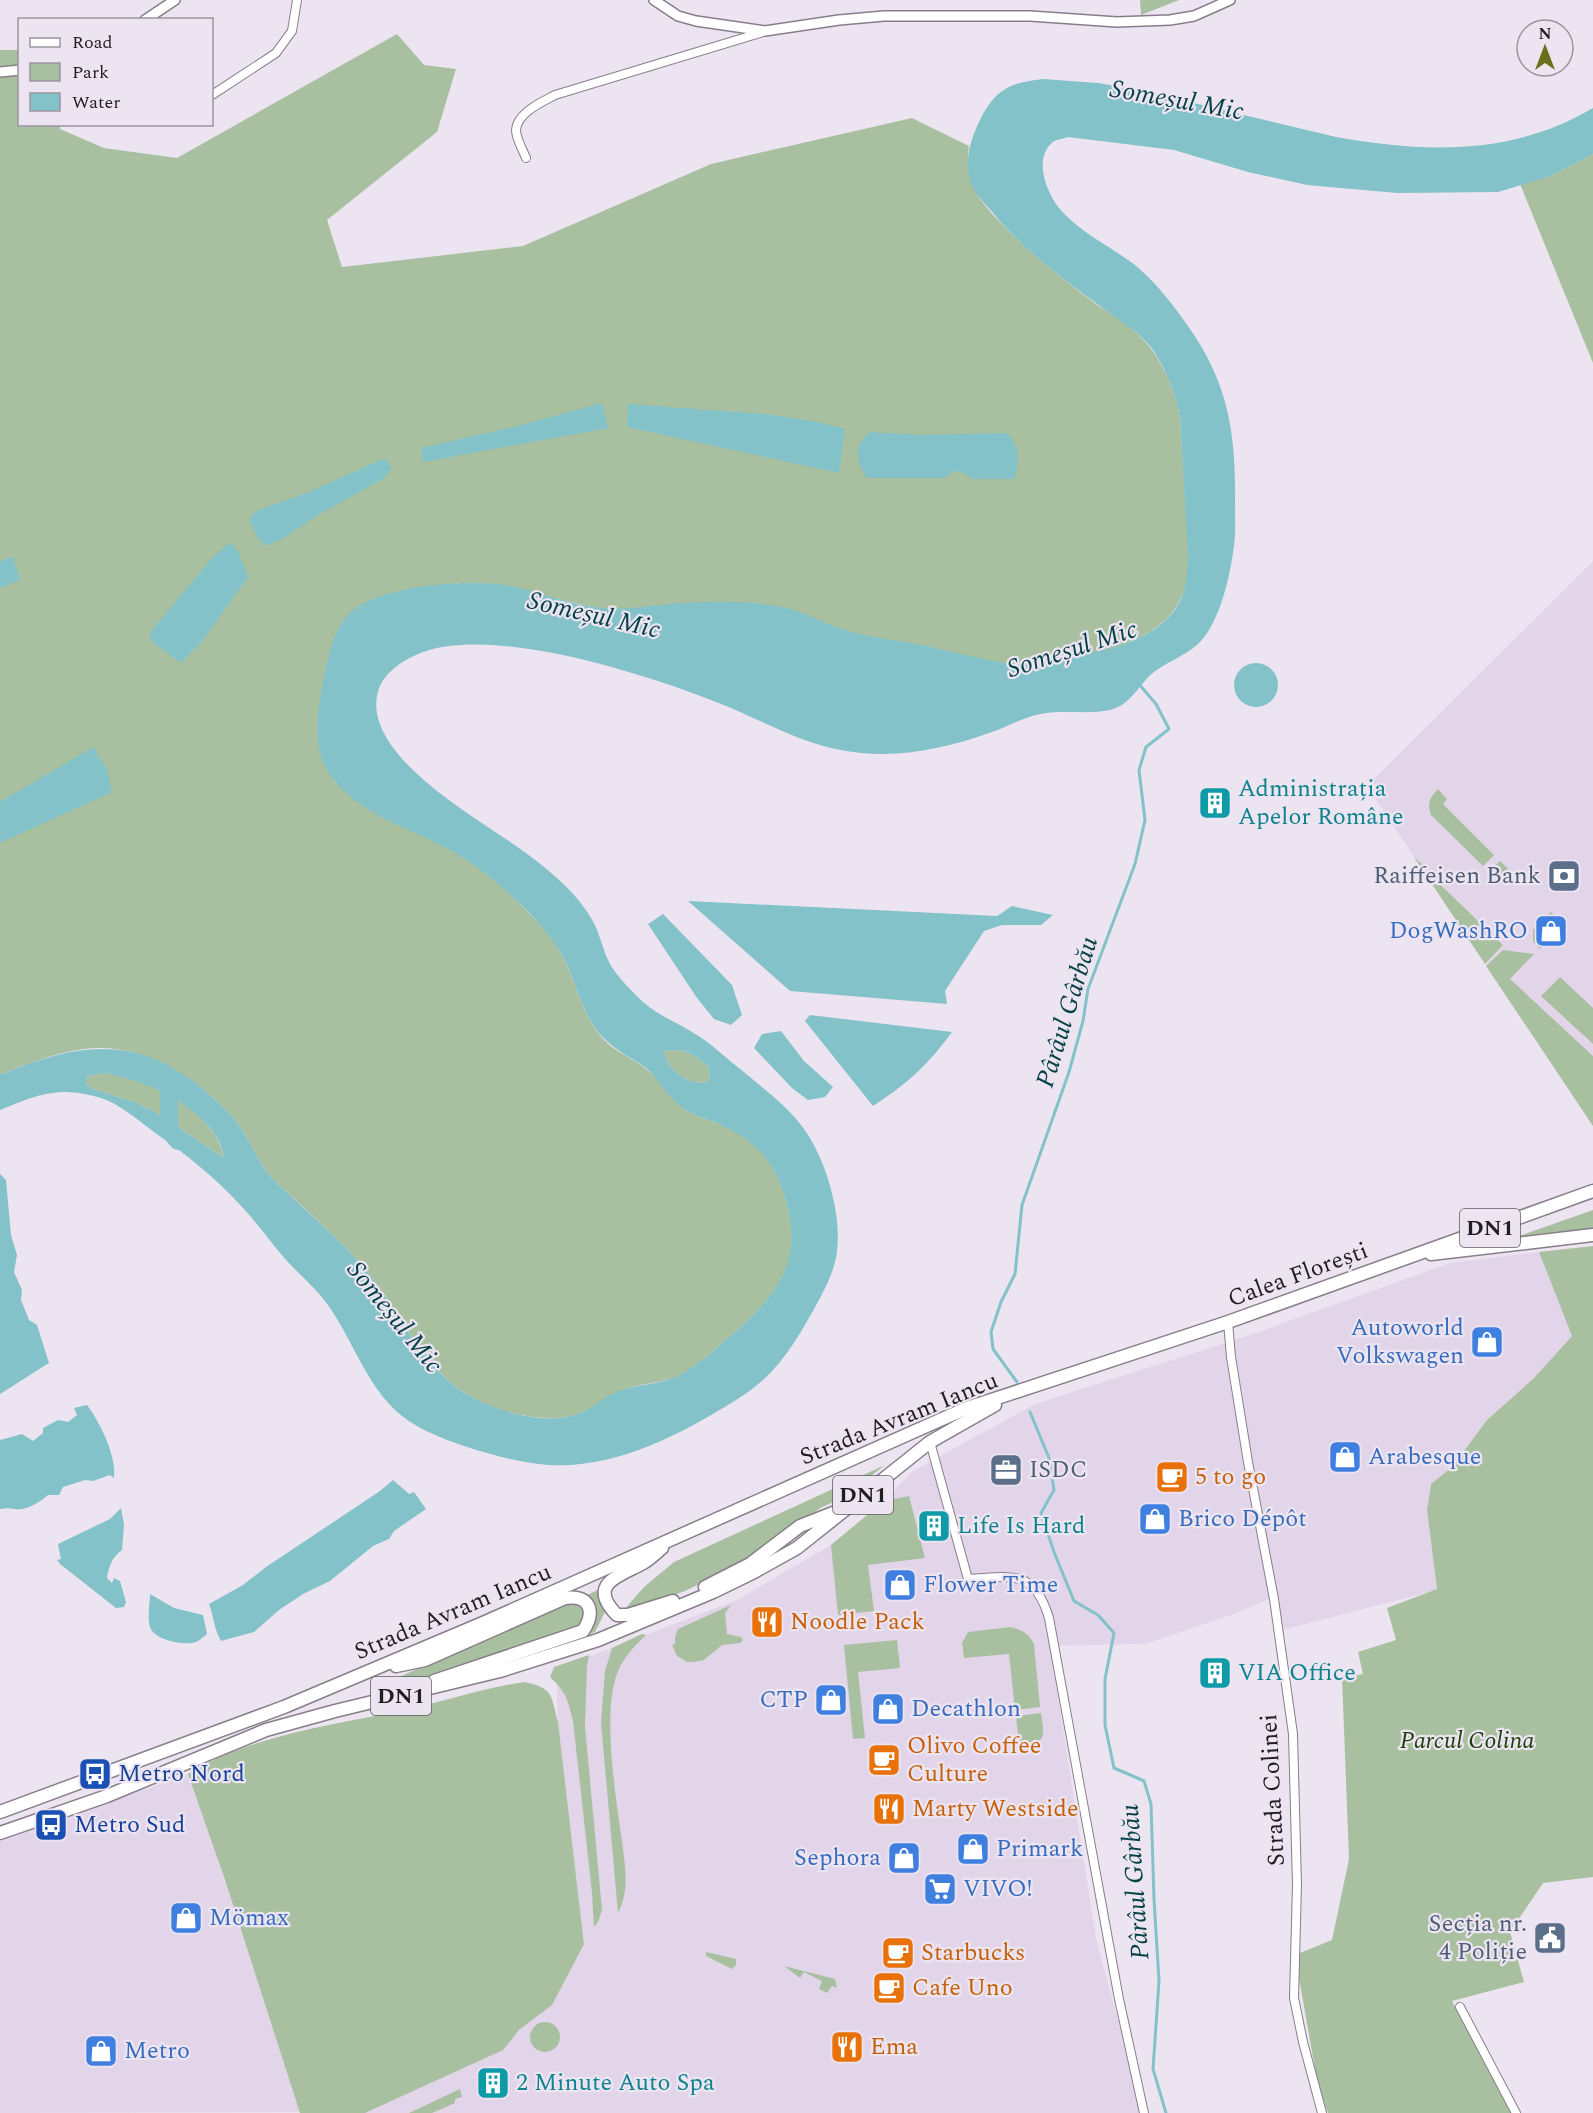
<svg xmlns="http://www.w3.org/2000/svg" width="1593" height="2113" font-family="Spectral,serif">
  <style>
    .built { fill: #e3d5e9 }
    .green { fill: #a8c0a0 }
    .water { fill: #83c2c8; fill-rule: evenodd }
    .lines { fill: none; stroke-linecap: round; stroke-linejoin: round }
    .stream { stroke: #83c2c8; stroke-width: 3 }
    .river { stroke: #83c2c8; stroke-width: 18 }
    .minor-casing { stroke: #877e8a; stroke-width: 10 }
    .tertiary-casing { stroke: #877e8a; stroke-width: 12 }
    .primary-casing { stroke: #877e8a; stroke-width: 15 }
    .minor { stroke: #fff; stroke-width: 8 }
    .tertiary { stroke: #fff; stroke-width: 9 }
    .primary { stroke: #fff; stroke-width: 12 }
    .labels { text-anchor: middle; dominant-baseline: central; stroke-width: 4.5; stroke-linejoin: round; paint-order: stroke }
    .shield { fill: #ede4f1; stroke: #5e5961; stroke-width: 1.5 }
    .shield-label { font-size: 22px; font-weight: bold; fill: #211e23 }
    .culture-label { font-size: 24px; fill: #0d838f; stroke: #ede4f1; text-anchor: start }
    .service-label { font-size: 24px; fill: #4e5e75; stroke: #ede4f1; text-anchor: end }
    .shop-label { font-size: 24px; fill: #366cbe; stroke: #ede4f1; text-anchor: start }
    .street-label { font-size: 24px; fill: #211e23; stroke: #ede4f1 }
    .food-label { font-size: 24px; fill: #c56008; stroke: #ede4f1; text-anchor: start }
    .park-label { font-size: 24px; font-style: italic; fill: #1c4309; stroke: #ede4f1 }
    .transit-label { font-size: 24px; fill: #164399; stroke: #ede4f1; text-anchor: start }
    .water-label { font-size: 26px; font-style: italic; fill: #044247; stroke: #ede4f1 }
  </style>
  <rect width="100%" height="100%" fill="#ede4f1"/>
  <g class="built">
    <path d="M 1593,561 L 1593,1126 L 1367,786 Z"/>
    <path d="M 1539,1252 L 1572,1336 L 1534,1378 L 1487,1420 L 1452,1467 L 1431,1484 L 1427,1510 L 1437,1590 L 1282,1630 L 1279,1616 L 1269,1599 L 1234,1614 L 1145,1644 L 1050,1646 L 1096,1938 L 1120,2028 L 1140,2113 L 348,2113 L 584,1944 L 558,1722 L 556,1669 L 737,1600 L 831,1545 L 884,1501 L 913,1471 L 1035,1404 L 1250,1335 L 1450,1263 Z"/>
    <path d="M 188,1774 L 194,1786 L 300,2112 L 0,2113 L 0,1841 Z"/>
  </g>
  <g class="green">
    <path d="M 1140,0 L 1179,0 L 1141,15 Z"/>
    <path d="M 397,34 L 424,65 L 456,69 L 437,132 L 327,220 L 342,267 L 523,246 L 711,164 L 912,118 L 969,146 C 966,165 970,182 980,199 C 986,207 994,216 1001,223 C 1030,253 1062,279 1096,304 C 1113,316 1136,329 1149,346 C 1165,366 1175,393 1180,417 C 1182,450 1184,482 1186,514 C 1188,539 1193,572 1182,596 C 1167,631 1127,646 1092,653 C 1065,658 1038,665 1010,664 L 596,608 L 492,584 L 459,583 L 409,589 L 385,595 L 330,652 L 321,692 L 334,781 C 343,788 351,797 361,803 C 388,822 418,833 447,848 C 475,863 501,884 523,907 C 536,920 550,934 559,950 C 578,981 581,1022 611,1046 C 622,1055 636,1060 646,1069 C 661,1081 669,1098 684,1109 C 696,1116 709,1120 722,1125 C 746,1136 766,1152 777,1176 C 782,1186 785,1198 788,1209 C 803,1268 770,1302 728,1338 C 713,1351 696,1367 678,1376 C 661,1384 642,1383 625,1389 C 609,1394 597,1405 582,1412 C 553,1427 496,1412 469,1396 C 420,1367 397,1304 360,1263 C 332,1232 300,1205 270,1176 C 255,1158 249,1135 233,1118 C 196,1076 141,1042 84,1049 C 55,1053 26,1064 0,1075 L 0,50 L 19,50 L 20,124 L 60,125 L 60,129 L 104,148 L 177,158 Z"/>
    <path d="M 1593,154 L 1593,363 L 1520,184 L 1548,177 Z"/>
    <path d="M 1438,789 L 1447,799 L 1443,804 L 1494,855 L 1483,866 L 1431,815 C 1427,803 1429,799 1438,789 Z"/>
    <path d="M 1414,857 L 1424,866 L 1423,868 L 1503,945 L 1485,964 Z"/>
    <path d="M 1500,861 L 1513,874 L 1504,885 L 1489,871 Z"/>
    <path d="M 1551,912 L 1564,924 L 1540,949 L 1533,941 L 1533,930 Z"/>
    <path d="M 1503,950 L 1534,954 L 1510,979 L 1593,1056 L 1593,1126 L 1486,966 Z"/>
    <path d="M 1560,977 L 1593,1008 L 1593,1044 L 1541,996 Z"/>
    <path d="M 680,1050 L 692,1054 L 708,1066 L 710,1079 C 699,1089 680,1078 672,1068 C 668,1063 665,1057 662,1051 Z"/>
    <path d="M 101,1073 C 144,1077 217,1111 224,1158 L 155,1112 L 137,1103 L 93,1089 L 86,1085 L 88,1076 Z"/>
    <path d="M 1593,1210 L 1593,1231 L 1508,1240 Z"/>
    <path d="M 1593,1246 L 1593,1877 L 1543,1883 L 1510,1932 L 1524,1982 L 1452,2001 L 1511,2113 L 1328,2113 L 1318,2086 L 1295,1955 L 1332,1940 L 1349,1859 L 1342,1678 L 1363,1674 L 1358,1652 L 1396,1640 L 1387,1608 L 1437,1589 L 1427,1510 L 1431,1484 L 1452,1467 L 1487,1420 L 1534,1378 L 1572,1336 L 1539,1252 Z"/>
    <path d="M 885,1465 L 841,1499 L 822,1507 L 739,1565 L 685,1591 L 630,1611 L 624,1610 L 644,1587 L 674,1562 Z"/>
    <path d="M 909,1496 L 925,1558 L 868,1565 L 874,1611 L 838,1615 L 831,1545 L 884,1501 Z"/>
    <path d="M 602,1588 L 605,1612 L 595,1632 L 589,1634 L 585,1596 Z"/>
    <path d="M 576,1603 L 583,1607 L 584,1620 L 579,1628 L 414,1683 L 381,1689 L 376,1687 L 564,1605 Z"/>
    <path d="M 731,1605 L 725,1613 L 727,1634 L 741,1637 L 743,1640 L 740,1643 L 722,1645 L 704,1660 L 693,1662 L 687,1662 L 677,1656 L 672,1645 L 675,1644 L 675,1637 L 678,1629 Z"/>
    <path d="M 1010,1627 C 1022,1630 1029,1633 1034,1644 L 1040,1707 L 1015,1710 L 1009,1654 L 964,1658 L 962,1643 L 968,1632 Z"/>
    <path d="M 642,1634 L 646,1635 C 636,1644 626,1655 620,1667 C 600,1705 616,1798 622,1841 C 625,1866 630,1890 618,1913 L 601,1723 L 605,1671 L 612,1648 Z"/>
    <path d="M 897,1640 L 900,1668 L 858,1672 L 865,1738 L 853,1739 L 844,1645 Z"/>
    <path d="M 589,1655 L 587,1666 L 585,1726 L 602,1910 L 598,1922 L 594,1927 L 592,1893 L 573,1721 C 568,1700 566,1692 550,1677 L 554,1667 Z"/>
    <path d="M 525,1682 C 554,1688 551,1696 558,1722 L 584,1944 L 552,2005 L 519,2030 L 503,2050 L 365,2113 L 300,2113 L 224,1877 L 188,1774 C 254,1733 338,1725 413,1708 C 450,1700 487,1687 525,1682 Z"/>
    <path d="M 1041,1713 C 1045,1740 1046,1742 1019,1745 L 1016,1716 Z"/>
    <path d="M 706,1952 L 736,1959 L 736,1965 L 732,1969 L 706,1956 Z"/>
    <path d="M 784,1966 L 835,1979 L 837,1988 L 832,1986 L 827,1993 L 819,1989 L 822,1981 L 804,1972 L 800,1978 Z"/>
    <circle cx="545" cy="2037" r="15"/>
    <path d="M 460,2089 L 462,2097 L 455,2099 L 455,2103 L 432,2113 L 409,2113 Z"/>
  </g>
  <g class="water">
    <path d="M 1043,79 L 1098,83 L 1140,90 L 1336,137 C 1426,153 1512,156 1593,108 L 1593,154 L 1548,177 L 1498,192 L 1397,193 L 1307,185 L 1248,172 L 1174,150 L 1068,137 C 1063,139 1057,139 1053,142 C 1034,157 1045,188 1056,204 C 1076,231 1109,245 1135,265 C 1152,279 1167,297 1180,315 C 1227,377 1236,427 1235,503 C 1235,520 1236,537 1233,553 C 1229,581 1218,627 1197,645 C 1184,656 1167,662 1154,672 C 1141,682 1133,700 1118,707 C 1098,717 1061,708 1036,715 C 1020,719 1005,728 989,733 C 942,750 890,760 841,750 C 797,742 758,718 716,702 C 645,674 496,626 423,652 C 403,660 381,673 377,696 C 366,757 477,818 519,848 C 544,866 575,890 591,918 C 600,932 602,949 610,964 C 618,978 632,991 643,1002 C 660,1017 681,1024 700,1037 C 714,1046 726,1058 739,1068 C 760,1086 784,1103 801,1125 C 825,1155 842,1213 837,1251 C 835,1268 828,1283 820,1298 C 797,1340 778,1375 736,1400 C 682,1434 615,1469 549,1465 C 522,1463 492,1455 467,1447 C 441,1438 413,1428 393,1408 C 362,1377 349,1330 321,1296 C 310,1283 297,1272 286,1260 C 271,1243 258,1224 243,1208 C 217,1179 186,1154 154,1132 C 141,1122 127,1111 113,1103 C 99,1096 80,1092 64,1092 C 42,1092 20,1102 0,1110 L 0,1075 C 75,1043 136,1033 203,1089 C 213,1098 224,1107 233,1118 C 249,1135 255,1158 270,1176 C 299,1205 331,1231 359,1262 C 397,1304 422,1372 473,1398 C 503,1413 551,1427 582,1412 C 596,1406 606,1395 621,1390 C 639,1384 658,1385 675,1377 C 695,1368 713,1351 729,1337 C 784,1290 808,1254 779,1181 C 769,1156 749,1138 725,1127 C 712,1120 697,1117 684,1109 C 669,1099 660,1081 646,1068 C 634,1059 620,1053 609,1043 C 582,1021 578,984 562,955 C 551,936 535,918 519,903 C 497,882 474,863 448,849 C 409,828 362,815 333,779 C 309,750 318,706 325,671 C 330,651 336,624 352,611 C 385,584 475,578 516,587 C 545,594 573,606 603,608 C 626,610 647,606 670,604 C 706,601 747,600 782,607 C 804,611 824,624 845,630 C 870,638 897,640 922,645 C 952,652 981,659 1010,664 C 1033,665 1053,661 1074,656 C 1111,649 1153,641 1176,608 C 1187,592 1187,574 1188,555 L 1180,417 C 1175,393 1165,366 1150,346 C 1137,330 1116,319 1100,306 C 1062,279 1023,249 993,213 C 986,205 978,197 973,188 C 963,166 969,143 979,122 C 995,90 1008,83 1043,79 ZM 680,1050 L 692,1054 L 708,1066 L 710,1079 C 700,1089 680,1078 672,1068 C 668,1064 665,1057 663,1051 ZM 101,1073 C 142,1077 219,1112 224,1158 L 155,1112 L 137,1103 L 93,1089 L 86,1085 L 88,1076 Z"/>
    <path d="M 602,403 L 608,428 L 423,462 L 421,448 L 518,426 Z"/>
    <path d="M 628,404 L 765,414 L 818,422 L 845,429 L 839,473 L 627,427 Z"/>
    <path d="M 870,432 L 922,435 L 1007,433 C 1020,446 1020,462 1014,479 L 972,479 L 962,472 L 954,471 L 944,478 L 867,478 C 856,463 853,445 870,432 Z"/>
    <path d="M 385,458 L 392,468 L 384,478 L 315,517 L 282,539 L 266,546 L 258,538 L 249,519 L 256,511 L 309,492 Z"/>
    <path d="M 231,542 L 239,554 L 248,577 L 203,640 L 181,663 L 150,640 L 152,630 L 213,557 Z"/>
    <path d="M 13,557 L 20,580 L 0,588 L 0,561 Z"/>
    <circle cx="1256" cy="685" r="22"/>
    <path d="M 93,747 L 107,770 L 112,792 L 0,843 L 0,802 Z"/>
    <path d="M 688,901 L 997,916 L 1012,906 L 1053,915 L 1041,925 L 1002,925 L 984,931 L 945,991 L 947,1004 L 790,991 Z"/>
    <path d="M 663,914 L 732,985 L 742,1015 L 731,1025 L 714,1019 L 697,998 L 648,924 Z"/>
    <path d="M 810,1015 L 952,1032 C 927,1066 908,1083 873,1106 L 805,1021 Z"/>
    <path d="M 781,1031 L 804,1061 L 833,1087 L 825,1097 L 808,1100 L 792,1088 L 754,1048 L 762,1034 Z"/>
    <path d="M 0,1174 L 6,1180 L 11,1235 L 17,1255 L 14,1272 L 22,1290 L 21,1300 L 29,1320 L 37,1325 L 49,1363 L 0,1394 Z"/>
    <path d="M 87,1405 C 100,1422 117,1457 114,1478 L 110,1475 L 93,1481 L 85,1480 L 63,1487 L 59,1495 L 48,1495 C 40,1502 26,1511 15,1509 C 9,1508 7,1508 0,1509 L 0,1440 L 22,1434 L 33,1441 L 43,1433 L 43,1428 L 58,1420 L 68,1422 L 77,1415 L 74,1408 Z"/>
    <path d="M 393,1480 L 409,1494 L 414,1492 L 426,1509 L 394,1531 L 389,1539 L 373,1546 L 330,1581 L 303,1594 L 279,1610 L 254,1632 L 221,1641 C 214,1629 214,1617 209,1604 L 243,1585 L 266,1567 L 380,1491 Z"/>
    <path d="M 121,1508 L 124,1525 L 122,1550 C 112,1557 109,1566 107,1578 L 112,1583 L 114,1578 L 120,1581 L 126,1602 L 124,1607 L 116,1608 L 60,1564 L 57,1560 L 61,1559 L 58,1544 L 110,1519 Z"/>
    <path d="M 150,1594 L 174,1608 L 203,1615 L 207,1634 C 203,1637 199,1641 196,1642 C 184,1646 154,1640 150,1627 C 147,1617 150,1603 150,1594 Z"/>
  </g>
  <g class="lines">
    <g class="stream">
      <path d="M 1017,1382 L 993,1349 L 991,1332 L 1001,1302 L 1015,1274 L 1022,1205 L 1069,1072 L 1083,1021 L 1088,989 L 1135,864 L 1145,820 L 1139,770 L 1146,747 L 1169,729 L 1156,704 L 1138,683"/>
      <path d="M 1030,1412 L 1049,1458 L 1054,1490 L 1041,1513 L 1054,1552 L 1074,1601 L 1098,1615 L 1114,1633 L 1105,1679 L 1105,1725 L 1114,1768 L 1144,1781 L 1151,1804 L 1154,1899 L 1159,1981 L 1153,2069 L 1166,2113"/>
    </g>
    <path class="river" d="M 168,1087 C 173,1107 162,1126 178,1141"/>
    <defs>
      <g id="minor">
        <path d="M 212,95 L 276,53 L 292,31 L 297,0"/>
        <path d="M 526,158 C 523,150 516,139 516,130 C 517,113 542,102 555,95 L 763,32"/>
        <path d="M 1228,1322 L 1231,1357 L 1248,1462 L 1274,1599 L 1293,1734 L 1297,1885 L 1294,1998 L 1303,2042 L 1322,2113"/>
        <path d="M 930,1442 L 968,1579 C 1012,1577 1034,1568 1049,1618 L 1119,1999 L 1144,2113"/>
        <path d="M 1460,2007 L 1516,2113"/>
      </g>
      <g id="tertiary">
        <path d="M 654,0 L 678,16 L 696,21 L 765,31 L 839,20 L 884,16 L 1030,16 L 1117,22 L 1170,20 L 1194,16 L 1230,0"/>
        <path d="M 145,20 L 175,0"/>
        <path d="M 0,72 L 20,70"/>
      </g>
      <g id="primary">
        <path d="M 1431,1254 L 1593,1235"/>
        <path d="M 662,1548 C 656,1553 650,1559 643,1563 C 620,1576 586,1583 617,1615 L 628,1615 L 673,1601"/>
        <path d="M 705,1587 L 750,1564 L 800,1526 L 838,1511"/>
        <path d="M 396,1666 L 425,1660 L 565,1598 C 590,1594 596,1612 583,1631 L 434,1681"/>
        <path d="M 0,1812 L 284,1707 L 483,1623 L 967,1408 L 1228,1322 L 1593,1191"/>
        <path d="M 0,1833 L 107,1796 L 266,1730 L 335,1711 L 500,1671 L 598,1640 L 713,1592 L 754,1572 L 797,1548 L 930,1442 L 995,1405"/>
      </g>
    </defs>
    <use href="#minor" class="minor-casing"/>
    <use href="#tertiary" class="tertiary-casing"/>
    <use href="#primary" class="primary-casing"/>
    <use href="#minor" class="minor"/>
    <use href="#tertiary" class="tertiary"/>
    <use href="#primary" class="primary"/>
  </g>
  <defs>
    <symbol id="building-square" viewBox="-11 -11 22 22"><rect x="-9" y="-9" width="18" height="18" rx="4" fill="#0f9aa8" stroke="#ede4f1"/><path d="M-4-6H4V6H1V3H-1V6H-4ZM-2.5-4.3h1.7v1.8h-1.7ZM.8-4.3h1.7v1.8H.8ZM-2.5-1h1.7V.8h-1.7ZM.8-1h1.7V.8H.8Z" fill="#fff"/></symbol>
    <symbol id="bank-square" viewBox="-11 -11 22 22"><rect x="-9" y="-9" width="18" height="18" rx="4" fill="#5c6f8a" stroke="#ede4f1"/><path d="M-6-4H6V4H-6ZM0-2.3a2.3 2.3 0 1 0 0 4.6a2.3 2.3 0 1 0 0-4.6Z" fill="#fff"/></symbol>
    <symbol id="shop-square" viewBox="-11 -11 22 22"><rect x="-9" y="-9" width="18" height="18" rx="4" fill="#3f7fe0" stroke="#ede4f1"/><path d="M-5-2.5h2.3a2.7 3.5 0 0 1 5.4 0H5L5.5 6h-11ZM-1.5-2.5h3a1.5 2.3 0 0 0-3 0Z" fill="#fff"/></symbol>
    <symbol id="office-square" viewBox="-11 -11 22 22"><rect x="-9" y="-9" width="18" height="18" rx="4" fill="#5c6f8a" stroke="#ede4f1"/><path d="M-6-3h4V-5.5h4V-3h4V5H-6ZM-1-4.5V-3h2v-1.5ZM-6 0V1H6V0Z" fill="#fff"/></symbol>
    <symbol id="cafe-square" viewBox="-11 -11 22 22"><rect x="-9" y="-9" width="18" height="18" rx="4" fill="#e8710a" stroke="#ede4f1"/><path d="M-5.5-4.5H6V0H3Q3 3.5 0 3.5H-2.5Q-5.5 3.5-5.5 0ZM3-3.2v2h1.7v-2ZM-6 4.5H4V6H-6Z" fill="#fff"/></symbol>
    <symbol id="restaurant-square" viewBox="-11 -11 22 22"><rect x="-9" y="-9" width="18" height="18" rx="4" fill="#e8710a" stroke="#ede4f1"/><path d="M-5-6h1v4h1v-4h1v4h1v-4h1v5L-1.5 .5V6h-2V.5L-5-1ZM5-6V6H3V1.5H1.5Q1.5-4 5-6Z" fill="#fff"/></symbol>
    <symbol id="bus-square" viewBox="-11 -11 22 22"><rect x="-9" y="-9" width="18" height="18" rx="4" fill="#1a4fb4" stroke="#ede4f1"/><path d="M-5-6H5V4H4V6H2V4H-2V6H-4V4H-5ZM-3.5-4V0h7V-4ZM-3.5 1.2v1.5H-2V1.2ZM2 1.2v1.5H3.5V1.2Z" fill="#fff"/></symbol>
    <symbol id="supermarket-square" viewBox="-11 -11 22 22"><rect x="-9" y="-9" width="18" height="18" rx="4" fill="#3f7fe0" stroke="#ede4f1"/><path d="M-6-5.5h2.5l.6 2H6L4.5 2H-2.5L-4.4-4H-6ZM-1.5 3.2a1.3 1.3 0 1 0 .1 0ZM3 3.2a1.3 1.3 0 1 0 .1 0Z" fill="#fff"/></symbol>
    <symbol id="civic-square" viewBox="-11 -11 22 22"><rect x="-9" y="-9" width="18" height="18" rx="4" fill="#5c6f8a" stroke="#ede4f1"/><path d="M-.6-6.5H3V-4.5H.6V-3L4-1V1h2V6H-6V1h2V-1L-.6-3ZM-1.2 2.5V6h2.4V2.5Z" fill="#fff"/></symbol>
  </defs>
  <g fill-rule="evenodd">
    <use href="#building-square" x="1196" y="784" width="38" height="38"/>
    <use href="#bank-square" x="1545" y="857" width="38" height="38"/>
    <use href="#shop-square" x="1532" y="912" width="38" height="38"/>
    <use href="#shop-square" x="1468" y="1323" width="38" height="38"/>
    <use href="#shop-square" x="1326" y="1438" width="38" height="38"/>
    <use href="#office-square" x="987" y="1451" width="38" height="38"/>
    <use href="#cafe-square" x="1153" y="1458" width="38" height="38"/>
    <use href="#shop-square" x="1136" y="1500" width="38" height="38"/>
    <use href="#building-square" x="915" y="1507" width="38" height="38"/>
    <use href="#shop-square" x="881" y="1566" width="38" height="38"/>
    <use href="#restaurant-square" x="748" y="1603" width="38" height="38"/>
    <use href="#building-square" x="1196" y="1654" width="38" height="38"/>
    <use href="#shop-square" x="812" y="1681" width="38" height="38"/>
    <use href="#shop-square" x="869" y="1690" width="38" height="38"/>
    <use href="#cafe-square" x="865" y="1741" width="38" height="38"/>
    <use href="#bus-square" x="76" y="1755" width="38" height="38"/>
    <use href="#restaurant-square" x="870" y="1790" width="38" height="38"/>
    <use href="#bus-square" x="32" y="1806" width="38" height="38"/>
    <use href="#shop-square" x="954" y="1830" width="38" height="38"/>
    <use href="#shop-square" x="885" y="1839" width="38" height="38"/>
    <use href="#supermarket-square" x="921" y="1870" width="38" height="38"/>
    <use href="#shop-square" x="167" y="1899" width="38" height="38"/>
    <use href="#civic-square" x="1531" y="1919" width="38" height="38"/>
    <use href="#cafe-square" x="879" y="1934" width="38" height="38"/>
    <use href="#cafe-square" x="870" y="1969" width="38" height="38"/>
    <use href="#restaurant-square" x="828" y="2028" width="38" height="38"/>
    <use href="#shop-square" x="82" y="2032" width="38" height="38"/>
    <use href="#building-square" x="474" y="2064" width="38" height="38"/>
  </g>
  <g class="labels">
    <g class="shield">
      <rect x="1460" y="1209" width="60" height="38" rx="4.5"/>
      <rect x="833" y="1476" width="60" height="38" rx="4.5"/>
      <rect x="371" y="1677" width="60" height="38" rx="4.5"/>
    </g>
    <g class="shield-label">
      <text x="1490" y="1228">DN1</text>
      <text x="863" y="1495">DN1</text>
      <text x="401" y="1696">DN1</text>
    </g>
    <g class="culture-label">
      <text x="1238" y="789">Administrația<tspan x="1238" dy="28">Apelor Române</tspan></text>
      <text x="957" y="1526">Life Is Hard</text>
      <text x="1238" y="1673">VIA Office</text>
      <text x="516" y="2083">2 Minute Auto Spa</text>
    </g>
    <g class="service-label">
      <text x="1541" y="876">Raiffeisen Bank</text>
      <text x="1029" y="1470" text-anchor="start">ISDC</text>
      <text x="1527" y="1924">Secția nr.<tspan x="1527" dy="28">4 Poliție</tspan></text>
    </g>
    <g class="shop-label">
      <text x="1528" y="931" text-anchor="end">DogWashRO</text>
      <text x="1464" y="1328" text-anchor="end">Autoworld<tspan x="1464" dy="28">Volkswagen</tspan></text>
      <text x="1368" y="1457">Arabesque</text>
      <text x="1178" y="1519">Brico Dépôt</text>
      <text x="923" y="1585">Flower Time</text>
      <text x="808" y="1700" text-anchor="end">CTP</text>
      <text x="911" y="1709">Decathlon</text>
      <text x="996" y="1849">Primark</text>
      <text x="881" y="1858" text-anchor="end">Sephora</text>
      <text x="963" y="1889">VIVO!</text>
      <text x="209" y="1918">Mömax</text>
      <text x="124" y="2051">Metro</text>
    </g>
    <g class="street-label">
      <text transform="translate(1298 1275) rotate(-20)">Calea Florești</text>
      <text transform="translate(899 1419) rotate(-22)">Strada Avram Iancu</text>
      <text transform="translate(453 1612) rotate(-23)">Strada Avram Iancu</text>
      <text transform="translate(1273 1790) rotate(-93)">Strada Colinei</text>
    </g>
    <g class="food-label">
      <text x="1195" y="1477">5 to go</text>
      <text x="790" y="1622">Noodle Pack</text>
      <text x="907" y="1746">Olivo Coffee<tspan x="907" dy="28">Culture</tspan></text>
      <text x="912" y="1809">Marty Westside</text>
      <text x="921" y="1953">Starbucks</text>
      <text x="912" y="1988">Cafe Uno</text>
      <text x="870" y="2047">Ema</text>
    </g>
    <g class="park-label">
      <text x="1467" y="1741">Parcul Colina</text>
    </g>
    <g class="transit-label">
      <text x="118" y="1774">Metro Nord</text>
      <text x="74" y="1825">Metro Sud</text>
    </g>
    <g class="water-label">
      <text transform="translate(1177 100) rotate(10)">Someșul Mic</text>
      <text transform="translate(594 615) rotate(13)">Someșul Mic</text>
      <text transform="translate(1072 649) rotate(-18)">Someșul Mic</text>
      <text transform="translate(1067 1012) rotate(-73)">Pârâul Gârbău</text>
      <text transform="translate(395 1317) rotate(51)">Someșul Mic</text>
      <text transform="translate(1135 1882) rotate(-94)">Pârâul Gârbău</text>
    </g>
  </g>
  <rect x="18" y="18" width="195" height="108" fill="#ede4f1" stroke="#9b959f" stroke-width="1.5"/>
  <rect x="30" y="38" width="30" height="9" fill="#ffffff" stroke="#9b959f" stroke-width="1.5"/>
  <text x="72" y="48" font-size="18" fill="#211e23">Road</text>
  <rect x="30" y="63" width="30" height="18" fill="#a8c0a0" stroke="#9b959f" stroke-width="1.5"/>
  <text x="72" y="78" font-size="18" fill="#211e23">Park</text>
  <rect x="30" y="93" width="30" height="18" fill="#83c2c8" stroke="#9b959f" stroke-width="1.5"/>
  <text x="72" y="108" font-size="18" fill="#211e23">Water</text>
  <g transform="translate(1545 48)"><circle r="28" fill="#ede4f1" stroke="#9b959f" stroke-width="1.5"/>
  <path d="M0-4.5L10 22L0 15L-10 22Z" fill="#687019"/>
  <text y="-9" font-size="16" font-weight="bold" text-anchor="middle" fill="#211e23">N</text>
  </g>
</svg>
